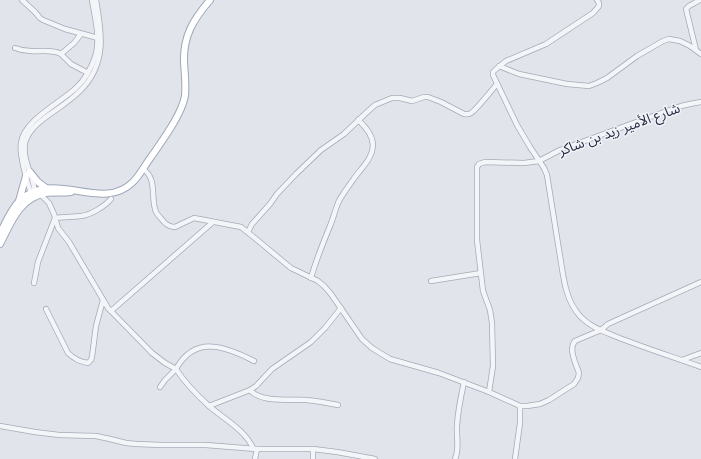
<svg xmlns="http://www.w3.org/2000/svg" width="701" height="459" font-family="Montserrat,'Noto Sans Arabic',sans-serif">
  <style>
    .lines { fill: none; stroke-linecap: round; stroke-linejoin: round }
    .minor-casing { stroke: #a5aab6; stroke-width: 6 }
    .major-casing { stroke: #9fa7b8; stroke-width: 8 }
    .minor { stroke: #f4f5f9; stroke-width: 4.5 }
    .major { stroke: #fff; stroke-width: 6 }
    .labels { text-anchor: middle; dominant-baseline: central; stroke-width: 3; stroke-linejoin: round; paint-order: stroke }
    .street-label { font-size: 14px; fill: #272f45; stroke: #f1f3f8 }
  </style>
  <rect width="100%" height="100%" fill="#e1e4eb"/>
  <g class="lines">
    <defs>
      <g id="minor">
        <path d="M 22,0 L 35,12 L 40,18 L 43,20 L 65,29 L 98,38"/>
        <path d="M 92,0 C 95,18 100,36 96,54 C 92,67 86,79 76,88 C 60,103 24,120 21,143 C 19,154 27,182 31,193 L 36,195 L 41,195 L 49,203 L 54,214 L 58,228 L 69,242 L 108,308 L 152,353 L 165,363 L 176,369 L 165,380 L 160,387"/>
        <path d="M 597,0 L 599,3 L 599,6 L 593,13 L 546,44 L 506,61 L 495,70 L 493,72 L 493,75 L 517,125 L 530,147 L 544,168 L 547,175 C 551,200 555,225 559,250 C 563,272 564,299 580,316 C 590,327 605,332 617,337 C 645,348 673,357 701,367"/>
        <path d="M 81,34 L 74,43 L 61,54 L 71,64 L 88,73"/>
        <path d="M 15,48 C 20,50 26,51 31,51 C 41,52 52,49 61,54"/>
        <path d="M 696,50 L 686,9 L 689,6 L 700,0"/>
        <path d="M 499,66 L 519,74 L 567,84 L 589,86 L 597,83 L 607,78 L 637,56 L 663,41 L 669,39 L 680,41 L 690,46 L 701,54"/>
        <path d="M 143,169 C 158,179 150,198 156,212 C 158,216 162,219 164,222 C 167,225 170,227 175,227 L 194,218 L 241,227 L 256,239 L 291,268 L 318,281 L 324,286 L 331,294 L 362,339 L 372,348 L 390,359 L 439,373 L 489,392 L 520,406 L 527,406 L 540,404 L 549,400 L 574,384 L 578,378 L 579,373 C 576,364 568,349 575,341 L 601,330 L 608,324 L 701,282"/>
        <path d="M 35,193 C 34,177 22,160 25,143 C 28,131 37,124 46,117 C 57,109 70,101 80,91 C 107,64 102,34 96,0"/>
        <path d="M 248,232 L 252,224 L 270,204 L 277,194 L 296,174 L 321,150 L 344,134 L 366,113 L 375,105 L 392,98 L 400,98 L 412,101 L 424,97 L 428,97 L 441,102 L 464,114 C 467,114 468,115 471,113 C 477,109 491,91 497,84"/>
        <path d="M 311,278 C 316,260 323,243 330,226 C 333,219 335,211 338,203 C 341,196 348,187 353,180 C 360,169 372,160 373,146 C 373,135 366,127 358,120"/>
        <path d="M 431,281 L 481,273"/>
        <path d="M 34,283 L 38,262 L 55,218 C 63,217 72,217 81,216 C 91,215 105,206 111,199"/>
        <path d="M 46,309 L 68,353 C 73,358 81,362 88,363 L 91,360 L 92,357 L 96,326 L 103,300"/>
        <path d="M 111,311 L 213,222"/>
        <path d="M 682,360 L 701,353"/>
        <path d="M 250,390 L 256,386 L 272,369 L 311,342 L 325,328 L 341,308"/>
        <path d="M 489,392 L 493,366 L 492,323 L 490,310 L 483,291 L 477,240 L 477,167 L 479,164 L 485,162 L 524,163 L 539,161 L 560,150 L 639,121 L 681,106 L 690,104 L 701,102"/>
        <path d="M 209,406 L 250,390 C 261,403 291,399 307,400 C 318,401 328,403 338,405"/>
        <path d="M 0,426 L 35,432 L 59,435 L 96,436 L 110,439 L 126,443 L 136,444 L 162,445 L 206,445 L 257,449 L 313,449 L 337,452 L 375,459"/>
        <path d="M 253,448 C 245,430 224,419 209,406 C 197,395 185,383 176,369 C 195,335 225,346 254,361"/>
        <path d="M 255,459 L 257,449"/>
        <path d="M 313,459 L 313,449"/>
        <path d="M 455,459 C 460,448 456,436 457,425 C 458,410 461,396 464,382"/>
        <path d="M 515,459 L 520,423 L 520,406"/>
      </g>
      <g id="major">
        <path d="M 30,172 L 38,182 L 46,188"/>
        <path d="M 19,201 L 26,176"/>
        <path d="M 0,234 C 5,223 11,209 20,200 C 55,169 102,213 133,182 C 140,175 145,165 151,157 C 162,141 181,116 185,96 C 186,85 185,74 184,63 C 183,36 193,20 210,0"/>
        <path d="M 0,244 C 11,223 19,198 46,193 C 54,192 62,193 71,192"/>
      </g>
    </defs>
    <use href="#minor" class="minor-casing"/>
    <use href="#major" class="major-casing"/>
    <use href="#minor" class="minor"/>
    <use href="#major" class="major"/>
  </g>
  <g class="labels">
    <g class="street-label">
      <text transform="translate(619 129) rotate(-20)">شارع الأمير زيد بن شاكر</text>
    </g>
  </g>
</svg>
